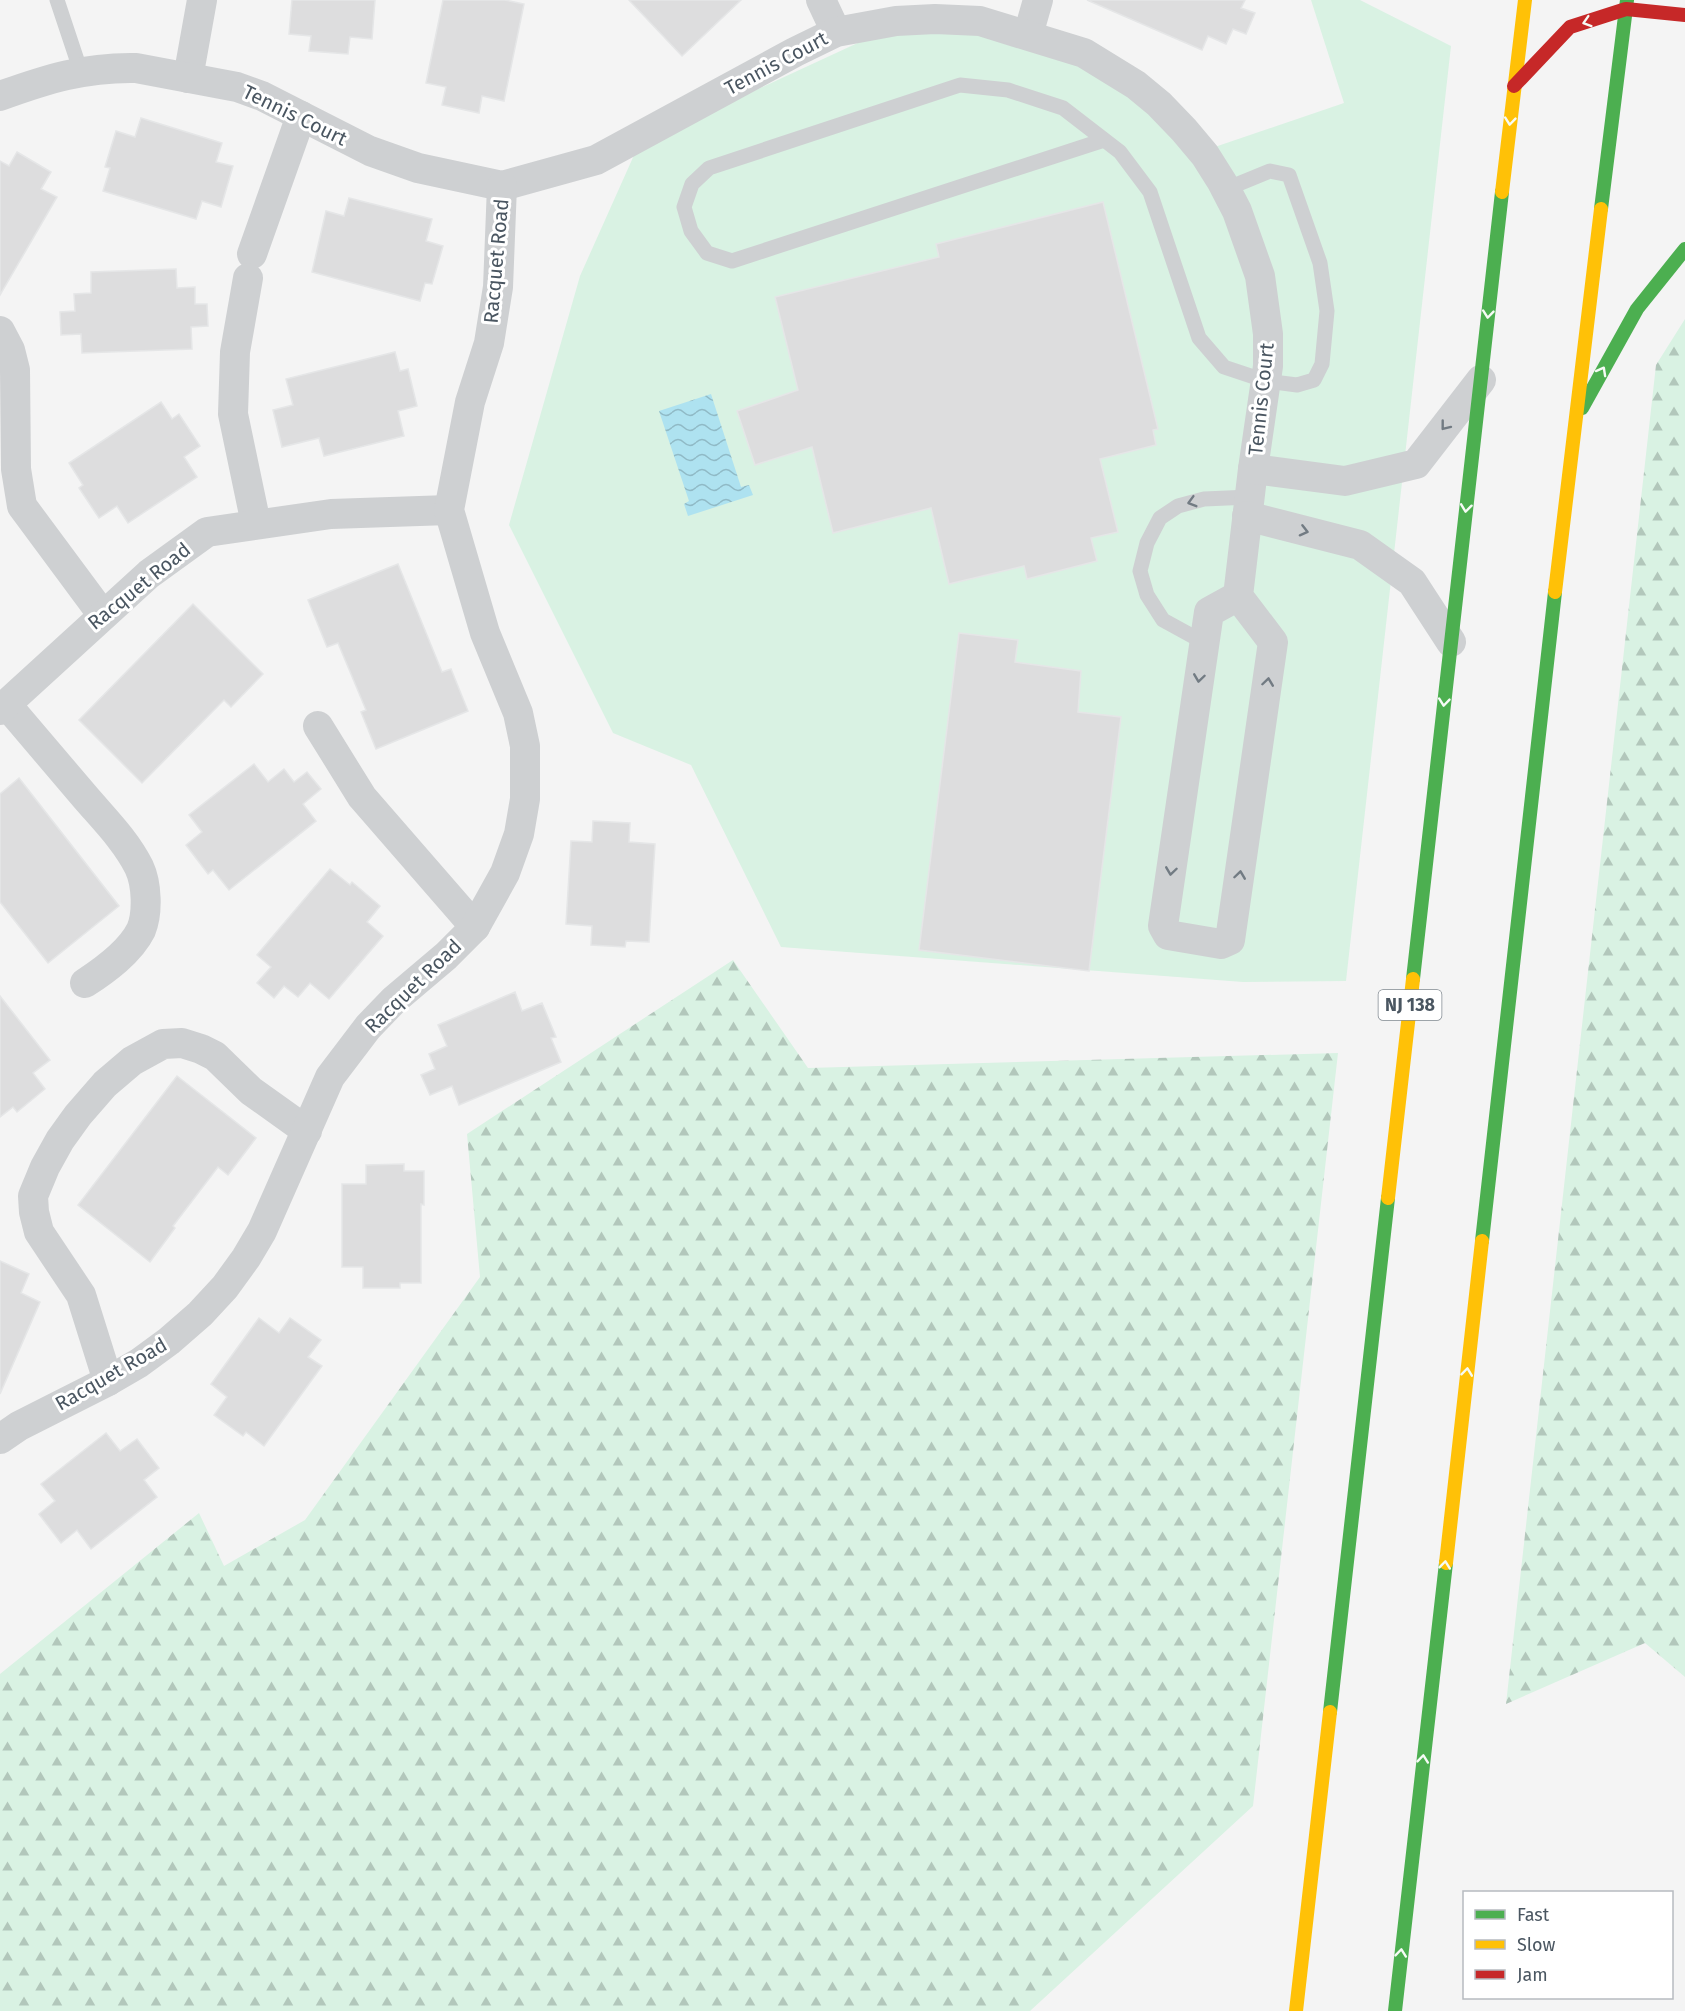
<svg xmlns="http://www.w3.org/2000/svg" width="1685" height="2011" font-family="'Fira Sans',sans-serif">
  <style>
    .forest { fill: url(#forest-firs) }
    .pitch { fill: #d9f2e3 }
    .water { fill: url(#water-waves) }
    .building { fill: #ddddde; stroke: #e5e6e7; stroke-width: 1.5 }
    .lines { fill: none; stroke-linecap: round; stroke-linejoin: round }
    .lane { stroke: #ced0d2; stroke-width: 15 }
    .street { stroke: #ced0d2; stroke-width: 30 }
    .fast { stroke: #4caf50; stroke-width: 14 }
    .slow { stroke: #ffc107; stroke-width: 14 }
    .jam { stroke: #c62828; stroke-width: 14 }
    .oneway { stroke: #f6fbf6 }
    .oneway2 { stroke: #727b83 }
    .labels { text-anchor: middle; dominant-baseline: central; stroke-width: 6; stroke-linejoin: round; paint-order: stroke }
    .shield { fill: #fff; stroke: #808990; stroke-width: 1.5 }
    .shield-label { font-size: 18px; font-weight: bold; fill: #4a5661 }
    .street-label { font-size: 20px; fill: #4a5661; stroke: #fff }
  </style>
  <defs>
    <pattern id="forest-firs" width="22" height="20" patternUnits="userSpaceOnUse" patternTransform="scale(1.5)"><rect width="22" height="20" fill="#d9f2e3"/><path d="M5 1l3.5 6h-7zM16 11l3.5 6h-7z" fill="#b2c7bb"/></pattern>
    <pattern id="water-waves" width="16" height="10" patternUnits="userSpaceOnUse" patternTransform="scale(1.5)"><rect width="16" height="10" fill="#aee2f0"/><path d="M0 5q4-4 8 0t8 0" fill="none" stroke="#90bac6"/></pattern>
  </defs>
  <rect width="100%" height="100%" fill="#f4f4f4"/>
  <g class="forest">
    <path d="M 1685,319 L 1685,1677 L 1645,1643 L 1506,1704 L 1656,365 Z"/>
    <path d="M 733,960 L 808,1068 L 1338,1053 L 1253,1806 L 1030,2011 L 0,2011 L 0,1674 L 199,1513 L 224,1566 L 305,1520 L 480,1277 L 467,1134 Z"/>
  </g>
  <path class="pitch" d="M 1311,0 L 1360,0 L 1451,46 L 1346,981 L 1243,982 L 781,947 L 691,765 L 613,733 L 509,525 L 580,276 L 639,144 L 903,22 L 1031,25 L 1203,151 L 1344,103 Z"/>
  <path class="water" d="M 711,394 L 741,487 L 749,485 L 753,495 L 688,516 L 684,504 L 689,501 L 659,411 Z"/>
  <g class="building">
    <path d="M 292,0 L 375,0 L 372,39 L 350,37 L 348,54 L 309,51 L 311,36 L 289,34 Z"/>
    <path d="M 443,0 L 505,0 L 524,4 L 504,101 L 482,96 L 479,113 L 442,105 L 446,87 L 426,83 Z"/>
    <path d="M 629,0 L 741,0 L 682,56 Z"/>
    <path d="M 1087,0 L 1245,0 L 1241,8 L 1255,13 L 1246,34 L 1233,29 L 1226,44 L 1208,36 L 1202,50 Z"/>
    <path d="M 141,118 L 222,143 L 216,162 L 233,166 L 221,207 L 202,201 L 196,219 L 103,191 L 110,168 L 105,167 L 116,131 L 135,137 Z"/>
    <path d="M 17,152 L 51,172 L 41,189 L 57,197 L 0,295 L 0,161 L 9,166 Z"/>
    <path d="M 349,198 L 432,219 L 426,241 L 443,246 L 432,284 L 425,283 L 420,301 L 312,272 L 326,211 L 344,216 Z"/>
    <path d="M 1103,202 L 1158,429 L 1153,430 L 1156,445 L 1100,459 L 1118,532 L 1091,538 L 1097,561 L 1027,579 L 1024,566 L 949,584 L 931,508 L 833,533 L 812,447 L 755,465 L 737,411 L 798,390 L 775,297 L 939,257 L 936,244 Z"/>
    <path d="M 176,269 L 177,288 L 195,287 L 195,304 L 207,304 L 208,326 L 191,327 L 192,349 L 82,353 L 81,334 L 61,335 L 60,312 L 75,311 L 74,294 L 91,293 L 91,272 Z"/>
    <path d="M 395,352 L 400,371 L 408,369 L 417,406 L 398,411 L 404,436 L 324,456 L 319,438 L 282,447 L 273,410 L 293,405 L 286,379 Z"/>
    <path d="M 161,402 L 172,419 L 179,414 L 200,446 L 184,457 L 197,477 L 128,523 L 117,506 L 99,518 L 79,488 L 83,485 L 69,463 Z"/>
    <path d="M 398,564 L 442,672 L 451,669 L 468,711 L 376,749 L 361,712 L 366,710 L 338,643 L 327,647 L 308,600 Z"/>
    <path d="M 193,604 L 263,674 L 231,707 L 224,700 L 142,783 L 79,720 Z"/>
    <path d="M 959,633 L 1018,640 L 1015,662 L 1081,671 L 1078,712 L 1121,717 L 1089,971 L 919,950 Z"/>
    <path d="M 254,764 L 268,782 L 284,769 L 294,782 L 307,772 L 321,789 L 303,804 L 316,821 L 229,890 L 213,870 L 208,874 L 186,845 L 202,832 L 189,815 Z"/>
    <path d="M 19,778 L 119,906 L 48,963 L 0,902 L 0,794 Z"/>
    <path d="M 593,821 L 630,823 L 629,842 L 655,844 L 649,942 L 626,941 L 625,947 L 591,945 L 592,926 L 566,924 L 571,841 L 592,842 Z"/>
    <path d="M 330,869 L 350,885 L 352,882 L 380,906 L 367,922 L 383,936 L 329,999 L 310,983 L 298,997 L 284,986 L 274,998 L 257,983 L 271,967 L 257,955 Z"/>
    <path d="M 515,992 L 522,1011 L 542,1003 L 556,1037 L 551,1038 L 561,1062 L 459,1105 L 452,1086 L 430,1095 L 421,1075 L 435,1069 L 429,1054 L 447,1046 L 438,1025 Z"/>
    <path d="M 0,996 L 50,1060 L 33,1073 L 45,1089 L 17,1112 L 13,1107 L 0,1117 Z"/>
    <path d="M 177,1076 L 256,1138 L 228,1175 L 218,1167 L 173,1226 L 175,1228 L 150,1262 L 78,1205 Z"/>
    <path d="M 404,1164 L 404,1171 L 424,1171 L 424,1205 L 421,1204 L 421,1283 L 400,1283 L 400,1288 L 363,1288 L 363,1267 L 342,1267 L 342,1184 L 366,1184 L 366,1165 Z"/>
    <path d="M 0,1261 L 29,1274 L 21,1293 L 40,1302 L 0,1394 Z"/>
    <path d="M 259,1318 L 279,1333 L 290,1318 L 321,1340 L 308,1357 L 322,1366 L 264,1446 L 246,1432 L 243,1436 L 214,1415 L 227,1397 L 211,1384 Z"/>
    <path d="M 106,1433 L 120,1451 L 137,1439 L 159,1468 L 144,1480 L 157,1497 L 91,1549 L 77,1530 L 61,1543 L 39,1514 L 55,1501 L 41,1484 Z"/>
  </g>
  <g class="lines">
    <g class="lane">
      <path d="M 57,0 L 81,72"/>
      <path d="M 1104,140 L 732,261 L 707,253 L 691,231 L 684,207 L 692,184 L 709,168 L 960,85 L 1008,90 L 1063,108 L 1120,152 L 1150,192 L 1199,338 L 1224,367 L 1266,381 L 1297,385 L 1314,380 L 1322,364 L 1327,311 L 1320,263 L 1289,175 L 1270,171 L 1226,189"/>
      <path d="M 1205,643 L 1163,620 L 1147,595 L 1140,571 L 1147,543 L 1160,518 L 1178,506 L 1204,499 L 1250,497"/>
    </g>
    <g class="street">
      <path d="M 821,0 L 836,32"/>
      <path d="M 1028,35 L 1038,0"/>
      <path d="M 188,78 L 202,0"/>
      <path d="M 0,96 C 47,79 85,67 136,68 L 237,87 L 262,96 L 370,151 L 418,168 L 502,186 L 596,160 L 795,52 L 836,32 L 896,21 L 935,19 L 980,21 L 1084,53 L 1136,85 L 1159,104 L 1184,130 L 1205,155 L 1222,182 L 1237,211 L 1260,276 L 1268,334 L 1268,366 L 1253,469 L 1238,596 L 1273,642 L 1230,940 L 1221,944 L 1168,935 L 1163,926 L 1209,612 L 1238,596"/>
      <path d="M 252,254 L 301,116"/>
      <path d="M 248,278 L 235,352 L 233,414 L 256,524"/>
      <path d="M 0,331 L 10,350 L 15,370 L 16,469 L 22,506 L 102,614"/>
      <path d="M 1253,469 L 1345,481 L 1416,464 L 1481,380"/>
      <path d="M 1247,516 L 1360,545 L 1412,582 L 1451,642"/>
      <path d="M 6,704 C 33,736 60,767 86,798 C 105,820 126,841 139,867 C 147,884 148,913 141,930 C 130,952 105,970 85,983"/>
      <path d="M 0,710 L 149,574 L 207,532 L 331,514 L 449,510"/>
      <path d="M 318,726 L 362,797 L 475,927"/>
      <path d="M 108,1381 L 81,1295 L 39,1232 L 34,1212 L 33,1196 L 45,1167 L 60,1140 L 78,1115 L 105,1084 L 132,1061 L 163,1044 L 182,1043 L 201,1049 L 215,1056 L 251,1091 L 307,1131"/>
      <path d="M 0,1439 L 19,1426 L 108,1381 L 139,1363 L 169,1341 L 200,1314 L 225,1287 L 246,1258 L 262,1231 L 330,1077 L 368,1027 L 394,1000 L 446,956 L 475,927 L 505,873 L 519,834 L 525,799 L 525,746 L 518,713 L 485,633 L 449,510 L 470,402 L 489,343 L 498,287 L 502,186"/>
    </g>
    <g class="fast">
      <path d="M 1601,209 L 1627,0"/>
      <path d="M 1582,408 L 1637,309 L 1685,249"/>
      <path d="M 1413,979 L 1502,192"/>
      <path d="M 1482,1241 L 1555,592"/>
      <path d="M 1330,1712 L 1388,1198"/>
      <path d="M 1395,2011 L 1446,1563"/>
    </g>
    <g class="slow">
      <path d="M 1502,192 L 1525,0"/>
      <path d="M 1555,592 L 1601,209"/>
      <path d="M 1388,1198 L 1413,979"/>
      <path d="M 1446,1563 L 1482,1241"/>
      <path d="M 1296,2011 L 1330,1712"/>
    </g>
    <path class="jam" d="M 1514,86 L 1570,27 L 1626,9 L 1685,15"/>
  </g>
  <defs><path id="oneway-chevron" d="M-2-3.5L2.5 0L-2 3.5" fill="none" stroke-width="1.6" stroke-linecap="round" stroke-linejoin="round" transform="scale(1.5)"/></defs>
  <g class="oneway">
    <use href="#oneway-chevron" transform="translate(1587 22) rotate(163)"/>
    <use href="#oneway-chevron" transform="translate(1510 121) rotate(96)"/>
    <use href="#oneway-chevron" transform="translate(1488 314) rotate(96)"/>
    <use href="#oneway-chevron" transform="translate(1602 371) rotate(-61)"/>
    <use href="#oneway-chevron" transform="translate(1466 508) rotate(97)"/>
    <use href="#oneway-chevron" transform="translate(1444 702) rotate(96)"/>
    <use href="#oneway-chevron" transform="translate(1467 1372) rotate(-83)"/>
    <use href="#oneway-chevron" transform="translate(1445 1565) rotate(-84)"/>
    <use href="#oneway-chevron" transform="translate(1423 1759) rotate(-84)"/>
    <use href="#oneway-chevron" transform="translate(1401 1953) rotate(-84)"/>
  </g>
  <g class="oneway2">
    <use href="#oneway-chevron" transform="translate(1445 426) rotate(128)"/>
    <use href="#oneway-chevron" transform="translate(1192 502) rotate(164)"/>
    <use href="#oneway-chevron" transform="translate(1304 531) rotate(14)"/>
    <use href="#oneway-chevron" transform="translate(1199 678) rotate(98)"/>
    <use href="#oneway-chevron" transform="translate(1268 682) rotate(-82)"/>
    <use href="#oneway-chevron" transform="translate(1171 871) rotate(98)"/>
    <use href="#oneway-chevron" transform="translate(1240 875) rotate(-82)"/>
  </g>
  <g class="labels">
    <rect class="shield" x="1378.5" y="990" width="63" height="30" rx="4.5"/>
    <g class="shield-label">
      <text x="1410" y="1005">NJ 138</text>
    </g>
    <g class="street-label">
      <text transform="translate(776 63) rotate(-28)">Tennis Court</text>
      <text transform="translate(295 115) rotate(26)">Tennis Court</text>
      <text transform="translate(496 261) rotate(-85)">Racquet Road</text>
      <text transform="translate(1261 399) rotate(-84)">Tennis Court</text>
      <text transform="translate(139 586) rotate(-39)">Racquet Road</text>
      <text transform="translate(413 986) rotate(-44)">Racquet Road</text>
      <text transform="translate(111 1374) rotate(-30)">Racquet Road</text>
    </g>
  </g>
  <rect x="1463" y="1891" width="210" height="108" fill="#ffffff" stroke="#b7bbc0" stroke-width="1.5"/>
  <rect x="1475" y="1910" width="30" height="9" fill="#4caf50" stroke="#b7bbc0" stroke-width="1.5"/>
  <text x="1517" y="1921" font-size="18" fill="#4a5661">Fast</text>
  <rect x="1475" y="1940" width="30" height="9" fill="#ffc107" stroke="#b7bbc0" stroke-width="1.5"/>
  <text x="1517" y="1951" font-size="18" fill="#4a5661">Slow</text>
  <rect x="1475" y="1970" width="30" height="9" fill="#c62828" stroke="#b7bbc0" stroke-width="1.5"/>
  <text x="1517" y="1981" font-size="18" fill="#4a5661">Jam</text>
</svg>
